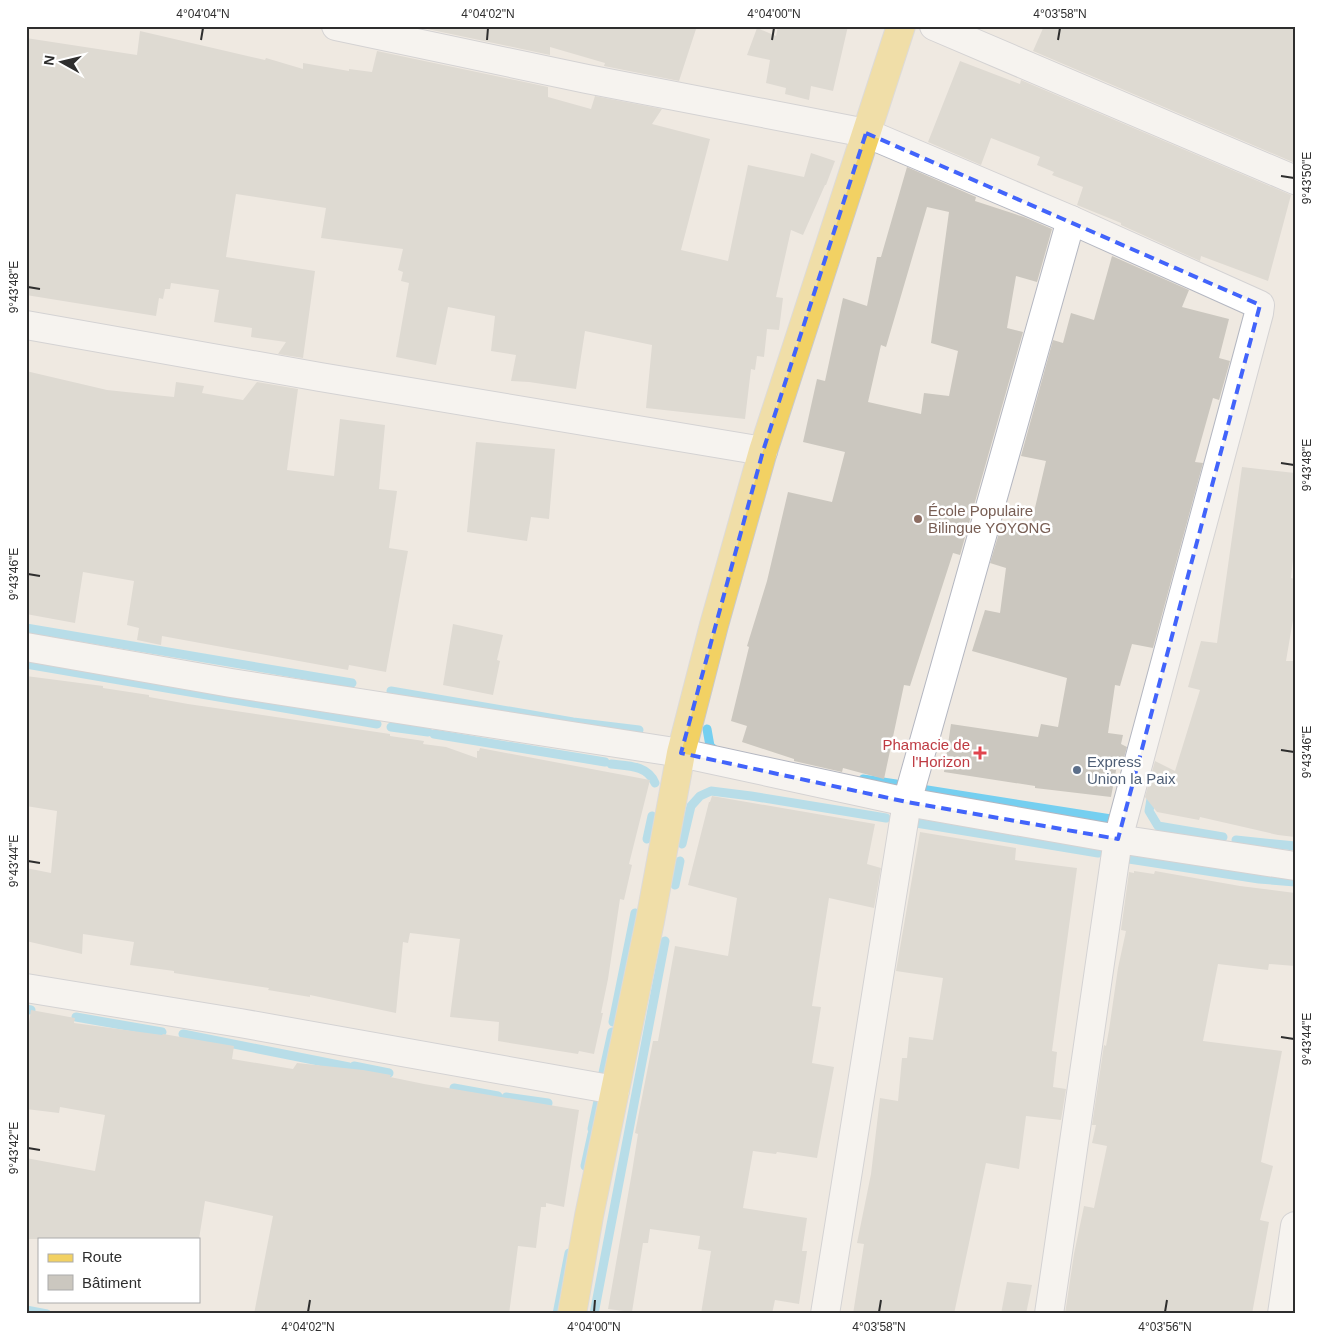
<svg xmlns="http://www.w3.org/2000/svg" width="1321" height="1340" font-family="Helvetica,sans-serif">
  <style>
    .lines { fill: none; stroke-linecap: round; stroke-linejoin: round }
    .stream { stroke: #75cff0; stroke-width: 9 }
    .building { fill: #cbc7bf; fill-rule: evenodd }
    .minor-casing { stroke: #b4b7c1; stroke-width: 30 }
    .major-casing { stroke: #c9c9c9; stroke-width: 30 }
    .minor { stroke: #fff; stroke-width: 28 }
    .major { stroke: #f2d163; stroke-width: 28 }
    .marked { fill: none; stroke: #4264fb; stroke-width: 4; stroke-dasharray: 10 6; stroke-linejoin: round }
    .ticks { fill: none; stroke: #2e2e2e; stroke-width: 2 }
    .education-dot { fill: #8d6e63; stroke: #fff; stroke-width: 2 }
    .health-dot { fill: #e0444e; stroke: #fff; stroke-width: 2 }
    .service-dot { fill: #5c6f8a; stroke: #fff; stroke-width: 2 }
    .labels { text-anchor: middle; dominant-baseline: central; stroke-width: 5; stroke-linejoin: round; paint-order: stroke }
    .education-label { font-size: 15px; fill: #785e54; stroke: #fff; text-anchor: start }
    .health-label { font-size: 15px; fill: #be3a42; stroke: #fff; text-anchor: end }
    .service-label { font-size: 15px; fill: #4e5e75; stroke: #fff; text-anchor: start }
    .neatline { fill: none; stroke: #2e2e2e; stroke-width: 2 }
    .ticks-label { font-size: 12px; text-anchor: middle; fill: #2e2e2e }
  </style>
  <rect width="100%" height="100%" fill="#efe9e1"/>
  <g class="lines">
    <g class="stream">
      <path d="M 26,628 L 352,683"/>
      <path d="M 26,664 L 377,724"/>
      <path d="M 391,691 L 573,722 L 639,730"/>
      <path d="M 391,727 L 428,732"/>
      <path d="M 707,729 L 710,746 L 717,752"/>
      <path d="M 434,734 L 605,762"/>
      <path d="M 611,764 C 628,766 647,765 655,783"/>
      <path d="M 863,779 L 896,784"/>
      <path d="M 921,789 L 1111,819"/>
      <path d="M 1152,793 L 1149,811 L 1158,826 L 1223,837"/>
      <path d="M 910,822 L 1098,853"/>
      <path d="M 647,839 L 652,816"/>
      <path d="M 1236,840 L 1295,846"/>
      <path d="M 682,844 L 691,806 L 700,796 L 711,791 L 751,796 L 886,818"/>
      <path d="M 1129,859 L 1259,879 L 1295,882"/>
      <path d="M 675,885 L 680,861"/>
      <path d="M 26,1009 L 31,1010"/>
      <path d="M 76,1017 L 162,1032"/>
      <path d="M 613,1022 L 635,913"/>
      <path d="M 183,1034 L 349,1067"/>
      <path d="M 354,1066 L 389,1073"/>
      <path d="M 601,1082 L 612,1032"/>
      <path d="M 454,1088 L 498,1096"/>
      <path d="M 506,1097 L 548,1103"/>
      <path d="M 592,1129 L 598,1101"/>
      <path d="M 585,1166 L 592,1134"/>
      <path d="M 26,1310 L 47,1314"/>
      <path d="M 557,1314 L 569,1253"/>
      <path d="M 594,1314 L 665,941"/>
    </g>
  </g>
  <g class="building">
    <path d="M 413,26 L 697,26 L 679,81 L 604,66 L 605,63 L 550,47 L 550,55 Z"/>
    <path d="M 778,26 L 848,26 L 833,91 L 811,86 L 809,100 L 785,94 L 786,88 L 766,83 L 770,60 L 747,55 L 757,28 L 776,36 Z"/>
    <path d="M 1044,26 L 1295,26 L 1295,163 L 1033,51 Z"/>
    <path d="M 140,31 L 265,60 L 266,58 L 303,69 L 303,63 L 349,71 L 349,69 L 372,72 L 377,51 L 548,87 L 548,97 L 591,109 L 595,96 L 662,109 L 652,124 L 710,139 L 681,250 L 728,261 L 748,165 L 804,177 L 811,153 L 835,161 L 826,185 L 825,185 L 803,235 L 791,230 L 776,297 L 783,298 L 779,330 L 767,329 L 764,357 L 757,356 L 755,370 L 751,369 L 745,419 L 646,408 L 652,345 L 585,331 L 576,389 L 529,382 L 511,381 L 516,355 L 491,351 L 495,316 L 448,307 L 436,365 L 396,357 L 409,283 L 401,281 L 403,272 L 398,270 L 403,249 L 321,238 L 326,208 L 236,194 L 226,257 L 315,271 L 303,358 L 278,354 L 286,342 L 251,337 L 252,328 L 214,322 L 219,290 L 171,283 L 170,289 L 165,289 L 163,299 L 159,298 L 156,316 L 26,295 L 26,38 L 137,55 Z"/>
    <path d="M 960,61 L 1020,84 L 1021,80 L 1291,195 L 1268,281 L 1201,256 L 1200,261 L 1121,225 L 1121,223 L 1077,205 L 1083,187 L 1052,175 L 1054,172 L 1037,165 L 1040,157 L 991,138 L 981,165 L 928,142 Z"/>
    <path d="M 907,167 L 976,197 L 975,201 L 1024,217 L 1052,229 L 1037,282 L 1016,276 L 1007,328 L 1023,332 L 960,555 L 953,553 L 910,686 L 904,685 L 884,779 L 843,768 L 842,772 L 794,761 L 794,759 L 742,742 L 747,726 L 731,721 L 749,647 L 747,646 L 767,581 L 788,492 L 832,502 L 845,452 L 803,442 L 817,379 L 825,381 L 843,298 L 867,306 L 877,257 L 881,257 ZM 927,207 L 949,212 L 931,343 L 958,351 L 949,396 L 924,393 L 921,414 L 868,402 L 881,345 L 886,347 Z"/>
    <path d="M 1112,256 L 1189,290 L 1182,307 L 1229,319 L 1219,358 L 1230,361 L 1219,400 L 1213,398 L 1195,462 L 1203,463 L 1153,648 L 1132,644 L 1120,686 L 1115,685 L 1108,733 L 1123,735 L 1121,744 L 1127,747 L 1122,765 L 1118,760 L 1111,797 L 1035,788 L 1035,786 L 944,772 L 951,724 L 1038,737 L 1041,724 L 1058,727 L 1067,678 L 972,651 L 985,610 L 1000,613 L 1006,568 L 990,563 L 1002,523 L 1030,529 L 1046,461 L 1021,456 L 1053,340 L 1063,343 L 1071,313 L 1094,320 Z"/>
    <path d="M 26,371 L 107,390 L 174,397 L 176,382 L 204,386 L 202,393 L 243,400 L 257,382 L 298,389 L 287,470 L 334,476 L 340,419 L 385,425 L 379,489 L 397,491 L 389,548 L 408,551 L 386,672 L 349,665 L 348,670 L 162,636 L 161,645 L 137,640 L 139,628 L 127,625 L 134,581 L 83,572 L 75,623 L 26,614 Z"/>
    <path d="M 476,442 L 555,449 L 549,519 L 531,517 L 527,541 L 467,532 Z"/>
    <path d="M 1242,467 L 1295,473 L 1295,540 L 1291,578 L 1295,579 L 1295,608 L 1286,661 L 1295,661 L 1295,837 L 1278,835 L 1200,817 L 1199,820 L 1157,812 L 1145,797 L 1155,761 L 1175,771 L 1200,690 L 1188,687 L 1201,641 L 1217,643 Z"/>
    <path d="M 453,624 L 503,635 L 497,660 L 500,661 L 493,695 L 443,685 Z"/>
    <path d="M 26,676 L 103,686 L 103,688 L 149,695 L 149,697 L 188,704 L 390,734 L 390,736 L 424,741 L 423,744 L 446,747 L 477,758 L 477,751 L 479,751 L 480,748 L 650,780 L 629,864 L 632,865 L 624,900 L 620,899 L 608,979 L 601,1013 L 603,1013 L 594,1054 L 579,1051 L 578,1054 L 498,1041 L 499,1022 L 450,1017 L 460,939 L 410,933 L 408,943 L 403,942 L 396,1013 L 310,995 L 310,997 L 268,990 L 269,988 L 174,973 L 174,971 L 130,965 L 134,942 L 83,934 L 82,954 L 26,941 L 26,868 L 51,873 L 57,811 L 26,806 Z"/>
    <path d="M 712,796 L 875,824 L 867,864 L 881,868 L 874,908 L 829,898 L 812,1006 L 821,1007 L 812,1063 L 834,1067 L 817,1158 L 777,1152 L 776,1154 L 753,1151 L 743,1208 L 807,1218 L 802,1251 L 807,1251 L 799,1304 L 775,1300 L 772,1314 L 701,1314 L 711,1251 L 698,1249 L 700,1236 L 650,1229 L 648,1243 L 643,1243 L 632,1312 L 608,1309 L 632,1172 L 638,1134 L 635,1133 L 653,1041 L 658,1041 L 675,946 L 728,956 L 737,898 L 688,885 L 709,802 L 710,802 Z"/>
    <path d="M 920,832 L 1016,848 L 1015,860 L 1077,868 L 1052,1051 L 1057,1052 L 1053,1087 L 1066,1089 L 1061,1120 L 1026,1116 L 1019,1169 L 986,1163 L 954,1314 L 853,1314 L 864,1244 L 857,1243 L 871,1174 L 880,1098 L 898,1101 L 902,1058 L 907,1058 L 909,1037 L 933,1040 L 943,978 L 896,971 Z"/>
    <path d="M 1134,871 L 1154,874 L 1155,871 L 1240,886 L 1295,893 L 1295,966 L 1269,964 L 1268,970 L 1218,964 L 1203,1041 L 1282,1051 L 1261,1162 L 1273,1166 L 1260,1220 L 1269,1222 L 1252,1314 L 1065,1314 L 1074,1254 L 1084,1206 L 1094,1208 L 1107,1146 L 1092,1143 L 1096,1125 L 1092,1125 L 1104,1045 L 1106,1046 L 1109,1030 L 1118,968 L 1126,931 L 1121,930 L 1129,872 L 1134,873 Z"/>
    <path d="M 31,1010 L 75,1018 L 74,1023 L 162,1035 L 163,1034 L 234,1046 L 232,1059 L 293,1069 L 297,1063 L 363,1070 L 391,1075 L 390,1077 L 424,1084 L 579,1110 L 564,1207 L 546,1203 L 546,1207 L 541,1207 L 536,1248 L 518,1246 L 509,1314 L 254,1314 L 273,1216 L 205,1201 L 199,1239 L 26,1239 L 26,1158 L 95,1171 L 105,1115 L 60,1107 L 59,1113 L 26,1109 L 26,1042 Z"/>
    <path d="M 1007,1282 L 1032,1285 L 1026,1314 L 1001,1314 Z"/>
  </g>
  <g class="lines">
    <defs>
      <g id="minor">
        <path d="M 336,26 L 587,79 L 866,133 L 1071,220 L 1260,305 L 1259,313 L 1118,839 L 1049,1314"/>
        <path d="M 934,26 L 1295,180"/>
        <path d="M 26,325 L 320,377 L 763,451"/>
        <path d="M 26,647 L 231,683 L 681,753 L 907,802 L 1118,839 L 1295,866"/>
        <path d="M 26,988 L 240,1023 L 615,1090"/>
        <path d="M 825,1314 L 907,802 L 1071,220"/>
        <path d="M 1282,1314 L 1295,1226"/>
      </g>
      <path id="major" d="M 572,1314 L 589,1216 L 650,921 L 681,753 L 714,625 L 763,451 L 901,26"/>
    </defs>
    <use href="#minor" class="minor-casing"/>
    <use href="#major" class="major-casing"/>
    <use href="#minor" class="minor"/>
    <use href="#major" class="major"/>
  </g>
  <path d="M0 0H1321V1340H0ZM 866,133 L 1260,305 L 1118,839 L 907,802 L 681,753 L 763,451 Z" fill="#efe9e1" fill-opacity=".55" fill-rule="evenodd"/>
  <path class="marked" d="M 866,133 L 1260,305 L 1118,839 L 907,802 L 681,753 L 763,451 Z"/>
  <path class="ticks" d="M 201,40 L 203,28M 487,40 L 488,28M 772,40 L 774,28M 1058,40 L 1060,28M 1281,176 L 1294,178M 28,287 L 40,289M 1281,463 L 1294,465M 28,574 L 40,576M 1281,750 L 1294,752M 28,861 L 40,863M 1281,1037 L 1294,1039M 28,1148 L 40,1150M 308,1312 L 310,1300M 594,1312 L 595,1300M 879,1312 L 881,1300M 1165,1312 L 1167,1300"/>
  <circle class="education-dot" cx="918" cy="519" r="5"/>
  <path class="health-dot" d="M977.5 745.5h5v5h5v5h-5v5h-5v-5h-5v-5h5z"/>
  <circle class="service-dot" cx="1077" cy="770" r="5"/>
  <g class="labels">
    <g class="education-label">
      <text x="928" y="510">École Populaire<tspan x="928" dy="17">Bilingue YOYONG</tspan></text>
    </g>
    <g class="health-label">
      <text x="970" y="744">Phamacie de<tspan x="970" dy="17">l'Horizon</tspan></text>
    </g>
    <g class="service-label">
      <text x="1087" y="761">Express<tspan x="1087" dy="17">Union la Paix</tspan></text>
    </g>
  </g>
  <rect width="1321" height="1340" fill="none" stroke="#ffffff" stroke-width="55"/>
  <rect x="38" y="1238" width="162" height="65" fill="#ffffff" stroke="#ababab"/>
  <rect x="48" y="1254" width="25" height="8" fill="#f2d163" stroke="#ababab"/>
  <text x="82" y="1262" font-size="15" fill="#2e2e2e">Route</text>
  <rect x="48" y="1275" width="25" height="15" fill="#cbc7bf" stroke="#ababab"/>
  <text x="82" y="1288" font-size="15" fill="#2e2e2e">Bâtiment</text>
  <g transform="translate(62 62) rotate(278)" stroke="#ffffff" stroke-width="4" paint-order="stroke">
  <path d="M0-4L9 19L0 12L-9 19Z" fill="#2e2e2e"/>
  <text y="-8" font-size="14" font-weight="bold" text-anchor="middle" fill="#2e2e2e">N</text>
  </g>
  <rect x="28" y="28" width="1266" height="1284" class="neatline"/>
  <g class="ticks-label">
    <text x="203" y="18">4°04'04"N</text>
    <text x="488" y="18">4°04'02"N</text>
    <text x="774" y="18">4°04'00"N</text>
    <text x="1060" y="18">4°03'58"N</text>
    <text transform="translate(1307 178) rotate(-90)" y="4">9°43'50"E</text>
    <text transform="translate(14 287) rotate(-90)" y="4">9°43'48"E</text>
    <text transform="translate(1307 465) rotate(-90)" y="4">9°43'48"E</text>
    <text transform="translate(14 574) rotate(-90)" y="4">9°43'46"E</text>
    <text transform="translate(1307 752) rotate(-90)" y="4">9°43'46"E</text>
    <text transform="translate(14 861) rotate(-90)" y="4">9°43'44"E</text>
    <text transform="translate(1307 1039) rotate(-90)" y="4">9°43'44"E</text>
    <text transform="translate(14 1148) rotate(-90)" y="4">9°43'42"E</text>
    <text x="308" y="1331">4°04'02"N</text>
    <text x="594" y="1331">4°04'00"N</text>
    <text x="879" y="1331">4°03'58"N</text>
    <text x="1165" y="1331">4°03'56"N</text>
  </g>
</svg>
